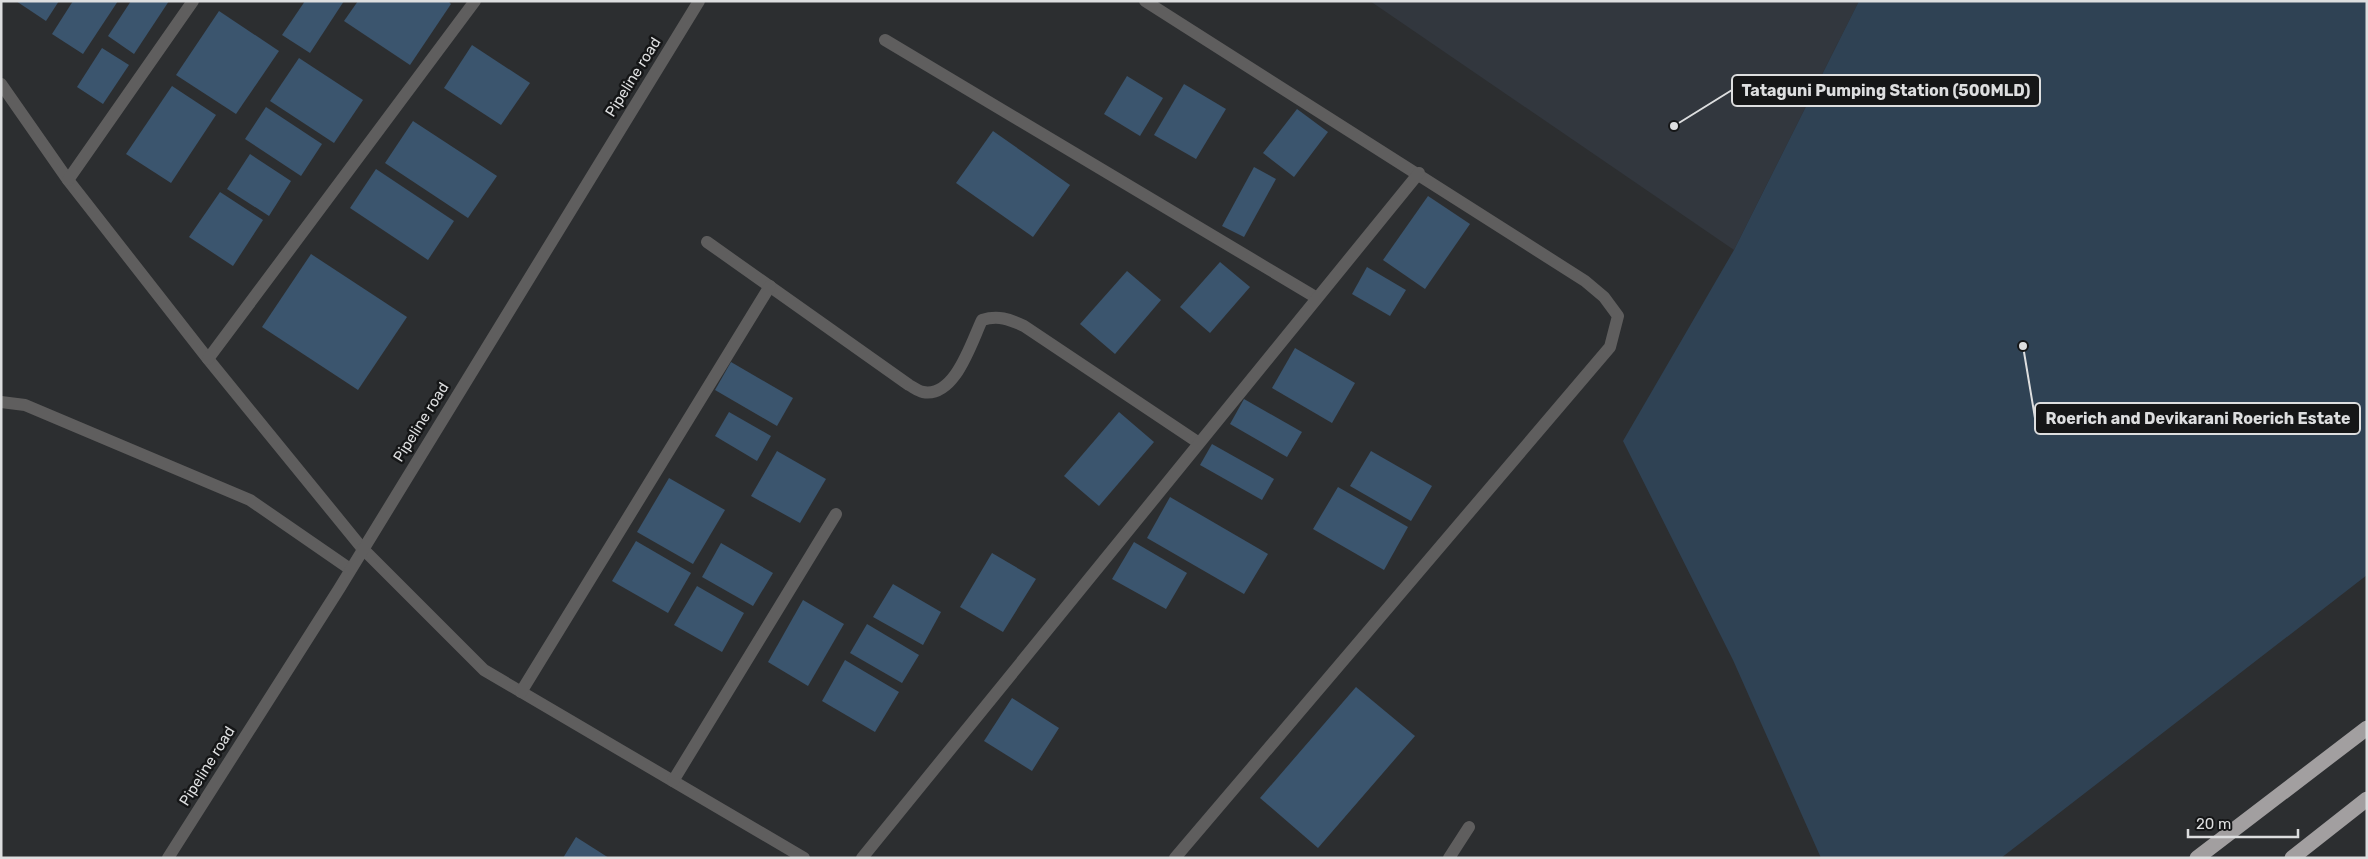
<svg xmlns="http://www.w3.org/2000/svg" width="2368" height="859" font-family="Rubik,sans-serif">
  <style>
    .built { fill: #32373e }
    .green { fill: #2f4254 }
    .building { fill: #3b556e }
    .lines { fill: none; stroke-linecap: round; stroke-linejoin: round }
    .minor { stroke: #5f5e5e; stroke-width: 12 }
    .highway { stroke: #a29fa0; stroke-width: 15 }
    .labels { text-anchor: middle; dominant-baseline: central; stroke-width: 5; stroke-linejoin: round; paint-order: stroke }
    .street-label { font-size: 15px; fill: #dddedf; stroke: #151617 }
    .leader { fill: none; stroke: #dddedf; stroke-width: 2 }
    .callout-dot { fill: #dddedf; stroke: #151617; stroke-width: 2 }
    .callout { fill: #151617; stroke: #dddedf; stroke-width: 2 }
    .callout-label { font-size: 16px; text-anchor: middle; font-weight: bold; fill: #dddedf }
  </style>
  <rect width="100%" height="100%" fill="#2c2e30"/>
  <path class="built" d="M 1370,1 L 1859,1 L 1734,250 Z"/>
  <path class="green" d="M 1859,1 L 2367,1 L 2367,575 L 2001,858 L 1821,858 L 1733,660 L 1623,441 L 1734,250 Z"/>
  <g class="building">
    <path d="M 16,1 L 59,1 L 46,21 Z"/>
    <path d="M 73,1 L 118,1 L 83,54 L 52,34 Z"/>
    <path d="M 131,1 L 169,1 L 134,54 L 108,36 Z"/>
    <path d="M 305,1 L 344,1 L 310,53 L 282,35 Z"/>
    <path d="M 358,1 L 448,1 L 451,4 L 410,65 L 344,21 Z"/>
    <path d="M 219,11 L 279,51 L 236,114 L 176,75 Z"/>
    <path d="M 472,45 L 530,83 L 501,125 L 444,88 Z"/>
    <path d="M 102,48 L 129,65 L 103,104 L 77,87 Z"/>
    <path d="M 299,58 L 363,100 L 334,143 L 270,101 Z"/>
    <path d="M 1127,76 L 1163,98 L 1140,136 L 1104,114 Z"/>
    <path d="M 1184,84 L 1226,109 L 1196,159 L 1154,135 Z"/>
    <path d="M 172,86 L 216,115 L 171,183 L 126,154 Z"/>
    <path d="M 266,107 L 322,144 L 301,176 L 245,139 Z"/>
    <path d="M 1297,109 L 1328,132 L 1294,177 L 1263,153 Z"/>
    <path d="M 413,121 L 497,176 L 468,218 L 385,163 Z"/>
    <path d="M 993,131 L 1070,185 L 1033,237 L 956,183 Z"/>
    <path d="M 250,154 L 291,181 L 269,216 L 227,189 Z"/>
    <path d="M 1254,167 L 1276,179 L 1244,237 L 1222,226 Z"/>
    <path d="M 376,169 L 454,221 L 428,260 L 350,208 Z"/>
    <path d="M 220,192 L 263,220 L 233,266 L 189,237 Z"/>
    <path d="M 1428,196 L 1470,224 L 1425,289 L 1383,260 Z"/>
    <path d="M 311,254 L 407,317 L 358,390 L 262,327 Z"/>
    <path d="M 1220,262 L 1250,287 L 1210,333 L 1180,307 Z"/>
    <path d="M 1367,267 L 1406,290 L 1390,316 L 1352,294 Z"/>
    <path d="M 1127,271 L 1161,300 L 1115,354 L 1080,324 Z"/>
    <path d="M 1295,348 L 1355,383 L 1332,423 L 1272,388 Z"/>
    <path d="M 731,362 L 793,398 L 777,426 L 715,390 Z"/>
    <path d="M 1244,399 L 1302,432 L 1287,457 L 1230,424 Z"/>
    <path d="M 729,412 L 771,436 L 757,461 L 715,436 Z"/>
    <path d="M 1119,412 L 1154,442 L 1099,506 L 1064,476 Z"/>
    <path d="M 1212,444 L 1274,479 L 1262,500 L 1200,465 Z"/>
    <path d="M 777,451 L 826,479 L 800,523 L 751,496 Z"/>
    <path d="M 1371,451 L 1432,486 L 1411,521 L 1350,486 Z"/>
    <path d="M 669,478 L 725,510 L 693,564 L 637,532 Z"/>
    <path d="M 1338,487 L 1408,527 L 1384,570 L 1313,529 Z"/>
    <path d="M 1170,497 L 1268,554 L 1244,594 L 1147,538 Z"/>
    <path d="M 636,541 L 691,573 L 668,613 L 612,581 Z"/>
    <path d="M 1134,542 L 1187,573 L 1166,609 L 1112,579 Z"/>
    <path d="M 721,543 L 773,573 L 753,606 L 702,577 Z"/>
    <path d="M 992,553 L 1036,579 L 1003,632 L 960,607 Z"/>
    <path d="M 893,584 L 941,612 L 923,645 L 873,617 Z"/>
    <path d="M 697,586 L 744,613 L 722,652 L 674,625 Z"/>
    <path d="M 803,600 L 844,624 L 808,686 L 768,662 Z"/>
    <path d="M 867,624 L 919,655 L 902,683 L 850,653 Z"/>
    <path d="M 845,660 L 899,692 L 875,732 L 822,701 Z"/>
    <path d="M 1356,687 L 1415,736 L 1318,848 L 1260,798 Z"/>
    <path d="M 1012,698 L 1059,728 L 1032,771 L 984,741 Z"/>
    <path d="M 576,837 L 609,858 L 563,858 Z"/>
  </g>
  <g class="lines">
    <g class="minor">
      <path d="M 1145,1 L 1585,281 L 1604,297 L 1618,316 L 1610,347 L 1175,858"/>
      <path d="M 885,40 L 1317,298"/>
      <path d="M 1,84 L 68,180 L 208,359 L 362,548 L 484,670 L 804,858"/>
      <path d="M 68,180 L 193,1"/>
      <path d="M 707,242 L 909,385 C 913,387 918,391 923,392 C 955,398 971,343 982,320 C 998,315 1009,319 1024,326 L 1199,443"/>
      <path d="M 208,359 L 475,1"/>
      <path d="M 1,402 L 25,405 L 250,500 L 350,569"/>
      <path d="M 521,692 L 770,286"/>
      <path d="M 673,781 L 836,514"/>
      <path d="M 168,858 L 339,589 L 699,1"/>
      <path d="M 862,858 L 1419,173"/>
      <path d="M 1449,858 L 1469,827"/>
    </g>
    <g class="highway">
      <path d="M 2197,858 L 2367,728"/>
      <path d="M 2292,858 L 2367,799"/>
    </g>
  </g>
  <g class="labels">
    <g class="street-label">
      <text transform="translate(633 77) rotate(-58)">Pipeline road</text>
      <text transform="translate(421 422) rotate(-58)">Pipeline road</text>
      <text transform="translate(207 766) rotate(-58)">Pipeline road</text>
    </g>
  </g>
  <path class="leader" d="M1674 126L1732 90M2023 346L2035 418"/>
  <g class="callout-dot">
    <circle cx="1674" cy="126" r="5"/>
    <circle cx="2023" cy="346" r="5"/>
  </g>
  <g class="callout">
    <rect x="1732" y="75" width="308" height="31" rx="5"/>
    <rect x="2035" y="403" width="325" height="31" rx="5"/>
  </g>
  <g class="callout-label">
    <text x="1886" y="96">Tataguni Pumping Station (500MLD)</text>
    <text x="2198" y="424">Roerich and Devikarani Roerich Estate</text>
  </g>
  <rect width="2368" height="859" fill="none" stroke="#dddedf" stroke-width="5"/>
  <path d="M2188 829v8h110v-8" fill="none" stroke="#dddedf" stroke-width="2.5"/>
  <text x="2196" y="829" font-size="15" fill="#dddedf" stroke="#151617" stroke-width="4" paint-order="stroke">20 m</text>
</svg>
